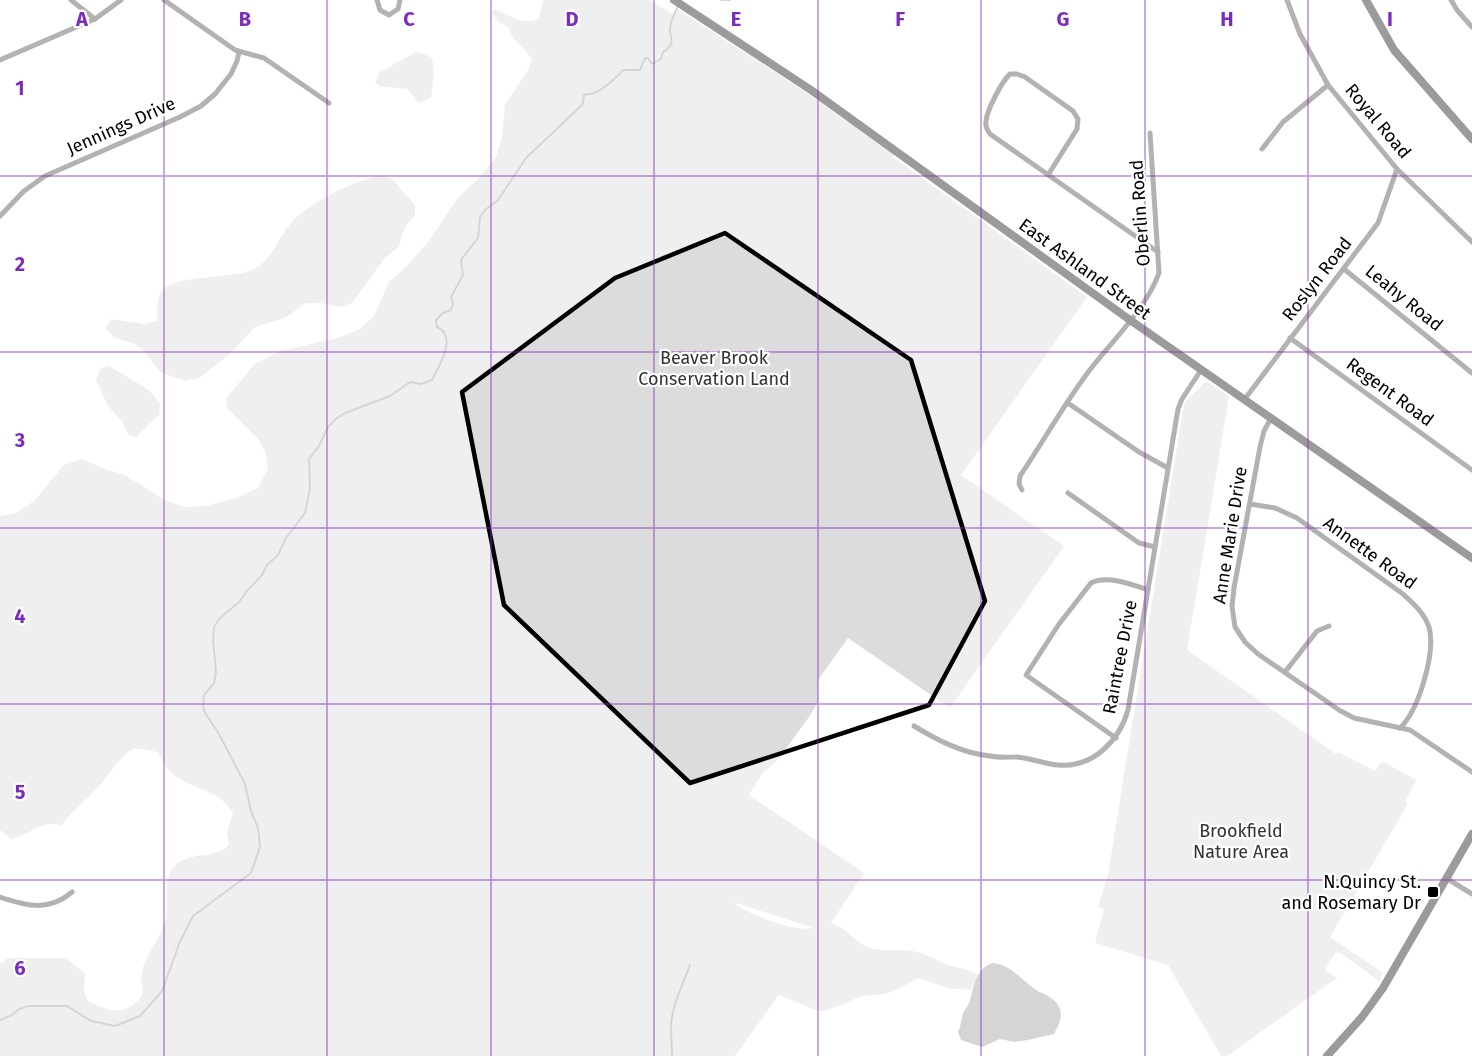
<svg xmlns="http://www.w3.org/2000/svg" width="1472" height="1056" font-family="'Fira Sans',sans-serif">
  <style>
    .green { fill: #dcdcdc; fill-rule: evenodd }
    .water { fill: #a3a3a3 }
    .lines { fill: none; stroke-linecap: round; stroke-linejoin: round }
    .stream { stroke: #a3a3a3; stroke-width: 2 }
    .street { stroke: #555; stroke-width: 5 }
    .secondary { stroke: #222; stroke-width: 8 }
    .marked { fill: none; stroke: #000; stroke-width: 4.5; stroke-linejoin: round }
    .grid { fill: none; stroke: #7b2cbf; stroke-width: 1.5; stroke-opacity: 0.55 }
    .poi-dot { fill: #000; stroke: #fff; stroke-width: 2 }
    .labels { text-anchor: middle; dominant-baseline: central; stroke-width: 4.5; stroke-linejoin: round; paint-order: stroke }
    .street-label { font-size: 18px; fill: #000; stroke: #fff }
    .park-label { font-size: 18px; fill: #333; stroke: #fff }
    .poi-label { font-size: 18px; fill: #000; stroke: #fff; text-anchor: end }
    .grid-label { font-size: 20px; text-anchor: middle; font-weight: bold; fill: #7b2cbf; stroke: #fff; stroke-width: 4.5; stroke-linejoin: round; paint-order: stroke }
  </style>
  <rect width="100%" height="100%" fill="#fff"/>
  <g class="green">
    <path d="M 543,0 L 650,0 L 674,15 L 677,9 L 806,92 L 847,122 L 849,118 L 896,151 L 893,157 L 1087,297 L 961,475 L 1064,546 L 950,708 L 848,638 L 818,680 L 818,702 L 809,717 L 778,760 L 763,772 L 749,795 L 864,873 L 831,923 C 846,927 855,943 870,948 C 886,952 901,948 917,952 C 930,955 939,963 952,966 C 961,969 969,969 978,975 L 971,990 L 948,988 L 918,978 L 897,990 L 884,994 L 862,996 L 826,1011 L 818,1011 L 779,995 L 735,1056 L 0,1056 L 0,964 L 8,958 L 65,958 L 85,973 L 84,992 L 88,1001 C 110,1012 124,1017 142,996 C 143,989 140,980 142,973 C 144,955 163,937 166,917 C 169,900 161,872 181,861 C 198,852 214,859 229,845 L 227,833 L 233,813 C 218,786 184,790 167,768 C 164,764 161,757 158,752 L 134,748 C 115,761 112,772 98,787 C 86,801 71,811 61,826 C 41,818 29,837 11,839 L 0,830 L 0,516 L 16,513 L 34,501 L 64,465 L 82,459 L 105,469 L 125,475 L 165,500 L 184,507 L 206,506 L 236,498 L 258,488 L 268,468 L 266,453 L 258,439 L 227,408 L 226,398 L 255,364 L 280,351 L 338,338 L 360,329 L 374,316 L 389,282 L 407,266 L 429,241 L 457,199 L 482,175 L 496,157 L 502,137 L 505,105 L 528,70 L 532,60 C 525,46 513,43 508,27 L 498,22 L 492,13 L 495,9 C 508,15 526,27 539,18 ZM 733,902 L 811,927 L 811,928 C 794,932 746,914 733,902 Z"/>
    <path d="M 416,52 L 426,54 L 432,58 L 434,73 L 431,98 L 418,103 L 408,89 L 379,86 L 375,82 L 380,72 Z"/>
    <path d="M 383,176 L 392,179 L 415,205 L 415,215 L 405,227 L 399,246 L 384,259 L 352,303 L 341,307 L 320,303 L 306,303 L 285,318 L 255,327 L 231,353 L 199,378 L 185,381 L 161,373 L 144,351 L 133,343 L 115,338 L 105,328 L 111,319 L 144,324 L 157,321 C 159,313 156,301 160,294 C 171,272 234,281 256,268 C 272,258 279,238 290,224 C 306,205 358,177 383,176 Z"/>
    <path d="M 109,366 L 149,390 L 160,403 L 159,415 L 136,437 L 129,436 L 122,421 L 108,406 L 96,380 L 101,368 Z"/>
    <path d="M 1208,382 L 1229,396 L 1187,650 L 1336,754 L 1338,752 L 1375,771 L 1382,761 L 1416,780 L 1405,802 L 1408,804 L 1330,937 L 1383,973 L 1379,981 L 1341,953 L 1335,953 L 1325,970 L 1337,978 L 1227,1056 L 1221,1056 L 1168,965 L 1095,943 L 1104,909 L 1098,907 L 1108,874 L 1184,404 L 1204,383 Z"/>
  </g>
  <path class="water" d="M 992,963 C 1011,964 1022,981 1036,990 C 1045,995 1054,997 1059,1007 C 1064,1016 1058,1026 1054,1034 L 1028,1040 L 1014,1042 L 1000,1039 L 982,1047 L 961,1040 L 958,1032 C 961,1026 961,1020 963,1013 C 965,1009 969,1005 970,1000 C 974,986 976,969 992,963 Z"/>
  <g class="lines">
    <g class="stream">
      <path d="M 721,0 L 730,0"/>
      <path d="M 0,1020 L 12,1015 L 19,1009 L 29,1006 L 67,1006 L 91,1021 L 115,1026 L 140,1016 L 162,991 L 179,944 L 193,916 L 251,873 L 260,847 L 258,828 L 251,811 L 245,784 L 219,734 L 205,713 L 203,706 L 204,695 L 214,683 L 216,672 L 213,640 L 214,627 L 220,618 L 239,602 L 247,591 L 262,575 L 267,565 L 278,555 L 286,538 L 305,513 L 310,488 L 309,459 L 319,446 L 328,427 L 337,418 L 345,413 L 390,396 L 410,382 L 421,384 L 432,380 C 439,366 458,336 437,327 L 436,320 L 443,313 L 451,310 L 453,304 L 451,297 L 463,275 L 461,260 L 478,238 L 480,217 L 485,210 L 498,200 L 526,158 L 583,104 L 584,95 C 587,94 590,94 594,93 C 603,90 618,76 623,70 L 640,70 L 645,58 L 648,58 L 652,64 L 661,59 L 663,52 C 674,45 672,42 670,31 C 669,24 675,12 678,6"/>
      <path d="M 672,1056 C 672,1046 671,1036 671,1026 C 672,1004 683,985 690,965"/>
    </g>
    <g class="street">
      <path d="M 71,0 L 95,19"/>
      <path d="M 164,0 L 235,50 L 264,58 L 329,103"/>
      <path d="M 377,0 L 380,10 L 389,15 L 398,9 L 400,0"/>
      <path d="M 1287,0 L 1300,34 L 1328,85 L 1397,169 L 1472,242"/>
      <path d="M 1451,0 L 1457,10 L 1472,27"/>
      <path d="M 0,60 L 95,19 L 121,0"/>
      <path d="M 1262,149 L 1283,122 L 1328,85"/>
      <path d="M 1048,175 L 1077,129 L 1078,119 L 1073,111 L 1025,77 L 1017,74 L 1010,74 C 1002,81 987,110 986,121 C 985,126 987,130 990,134 L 1158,252"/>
      <path d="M 0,216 L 24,191 L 45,176 L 180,117 L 201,106 L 215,94 L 231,74 L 237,61 L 239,52"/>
      <path d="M 1344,269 L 1472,373"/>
      <path d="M 1290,338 L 1472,470"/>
      <path d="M 1244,400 L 1378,223 L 1397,169"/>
      <path d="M 1068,403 L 1139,452 L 1168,468"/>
      <path d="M 1271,418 L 1264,431 L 1260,447 L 1234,588 L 1232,606 L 1235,627 L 1245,642 L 1258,654 L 1339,710 L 1354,718 L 1410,730 L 1472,772"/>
      <path d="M 1022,490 L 1019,484 L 1020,476 C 1043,442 1064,404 1089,371 C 1112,341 1146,309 1159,273 L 1150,133"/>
      <path d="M 1068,493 L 1139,543 L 1155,547"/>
      <path d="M 1250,504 L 1275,508 L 1297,518 L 1403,594 C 1414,604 1424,613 1429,627 C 1436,652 1419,710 1400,728"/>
      <path d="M 1285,672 L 1317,631 L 1329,626"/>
      <path d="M 914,726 C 937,740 962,753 990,756 C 999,758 1008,757 1017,757 C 1031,758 1044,764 1058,765 C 1093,768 1119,741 1128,710 L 1178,409 L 1182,399 L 1201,370"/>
      <path d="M 1116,738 L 1026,675 L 1059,624 L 1091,583 C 1107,575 1131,584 1148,590"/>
      <path d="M 1446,878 L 1472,894"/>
      <path d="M 0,897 C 27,906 49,912 72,892"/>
    </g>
    <g class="secondary">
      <path d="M 674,0 L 811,90 L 1130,320 L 1472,558"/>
      <path d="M 1366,0 L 1394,50 L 1472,139"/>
      <path d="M 1327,1056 L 1362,1017 L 1383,988 L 1472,834"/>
    </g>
  </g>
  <path d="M0 0H1472V1056H0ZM 725,233 L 911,360 L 985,601 L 929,705 L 690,783 L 504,605 L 462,392 L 615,278 Z" fill="#fff" fill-opacity=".55" fill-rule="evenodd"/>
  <path class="marked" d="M 725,233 L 911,360 L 985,601 L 929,705 L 690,783 L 504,605 L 462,392 L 615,278 Z"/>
  <path class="grid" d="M 164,0 L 164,1056M 327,0 L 327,1056M 491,0 L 491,1056M 654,0 L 654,1056M 818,0 L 818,1056M 981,0 L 981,1056M 1145,0 L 1145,1056M 1308,0 L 1308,1056M 0,176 L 1472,176M 0,352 L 1472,352M 0,528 L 1472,528M 0,704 L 1472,704M 0,880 L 1472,880"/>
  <rect class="poi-dot" x="1427" y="886" width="12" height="12" rx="3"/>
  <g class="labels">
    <g class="street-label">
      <text transform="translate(1378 121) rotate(50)">Royal Road</text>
      <text transform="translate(121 126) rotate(-24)">Jennings Drive</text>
      <text transform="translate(1140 213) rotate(-94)">Oberlin Road</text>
      <text transform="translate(1085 269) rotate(36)">East Ashland Street</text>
      <text transform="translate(1317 279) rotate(-52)">Roslyn Road</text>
      <text transform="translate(1404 298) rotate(39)">Leahy Road</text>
      <text transform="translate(1390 392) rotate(36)">Regent Road</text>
      <text transform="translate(1230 535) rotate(-81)">Anne Marie Drive</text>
      <text transform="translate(1370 553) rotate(36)">Annette Road</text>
      <text transform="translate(1120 657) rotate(-79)">Raintree Drive</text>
    </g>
    <g class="park-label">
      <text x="714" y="358">Beaver Brook<tspan x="714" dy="21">Conservation Land</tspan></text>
      <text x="1241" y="831">Brookfield<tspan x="1241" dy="21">Nature Area</tspan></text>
    </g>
    <g class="poi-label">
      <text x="1421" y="882">N.Quincy St.<tspan x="1421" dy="21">and Rosemary Dr</tspan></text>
    </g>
  </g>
  <g class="grid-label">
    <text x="82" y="26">A</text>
    <text x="245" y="26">B</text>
    <text x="409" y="26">C</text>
    <text x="572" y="26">D</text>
    <text x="736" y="26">E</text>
    <text x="900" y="26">F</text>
    <text x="1063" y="26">G</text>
    <text x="1227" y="26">H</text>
    <text x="1390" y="26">I</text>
    <text x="20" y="95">1</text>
    <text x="20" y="271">2</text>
    <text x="20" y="447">3</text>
    <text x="20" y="623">4</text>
    <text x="20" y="799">5</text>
    <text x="20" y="975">6</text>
  </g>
</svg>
